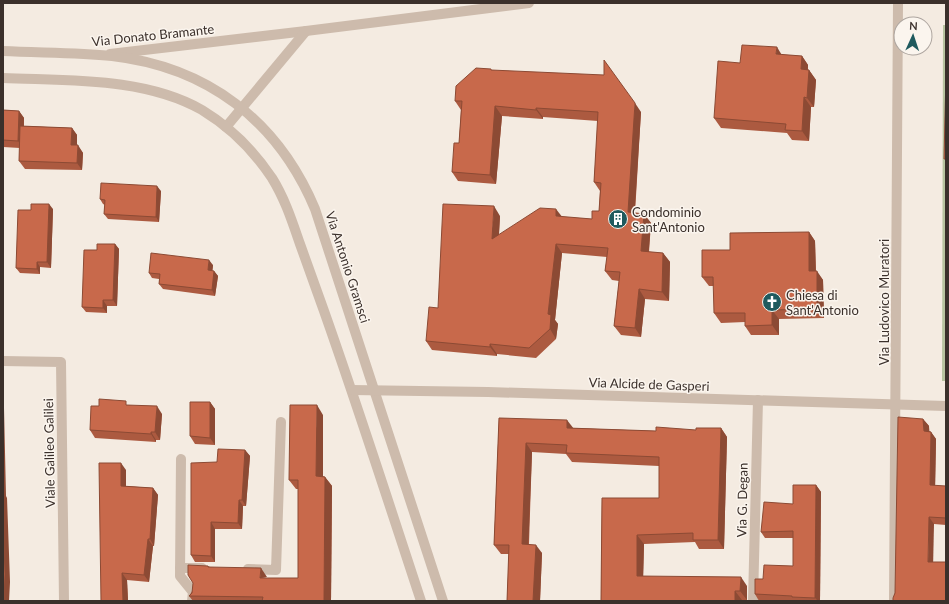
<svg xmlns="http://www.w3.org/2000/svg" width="949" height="604" font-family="Lato,sans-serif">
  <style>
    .garden { fill: #b8c4a0 }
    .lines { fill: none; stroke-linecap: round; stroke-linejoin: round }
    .minor { stroke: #cdbbac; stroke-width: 10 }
    .tertiary { stroke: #cdbbac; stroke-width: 10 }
    .wall { fill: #ac5a40 }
    .shaded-wall { fill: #8c4a34 }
    .building { fill: #c8694b; stroke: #8c4a34 }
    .labels { text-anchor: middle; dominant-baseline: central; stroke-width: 3; stroke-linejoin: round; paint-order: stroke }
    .street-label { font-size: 13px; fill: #3b302b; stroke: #fbf5ee }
    .poi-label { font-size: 13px; fill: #3b302b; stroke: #fbf5ee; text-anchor: start }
  </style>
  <rect width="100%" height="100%" fill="#f4ebe1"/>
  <path class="garden" d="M 943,25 L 946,25 L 946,381 L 942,381 Z"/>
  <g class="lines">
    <g class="minor">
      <path d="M 110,54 L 306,31 L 529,3"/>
      <path d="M 226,127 L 306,31"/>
      <path d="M 3,361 L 61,362 L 64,601"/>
      <path d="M 181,459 L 180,576 L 193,592 L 192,601"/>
      <path d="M 180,568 L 202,568"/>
      <path d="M 248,569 L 276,570 L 281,422"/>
      <path d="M 753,601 L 758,400"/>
      <path d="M 894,601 L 898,3"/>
    </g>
    <g class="tertiary">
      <path d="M 3,51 C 39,53 76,52 112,56 C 208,67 278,121 315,209 L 443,601"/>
      <path d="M 3,78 C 68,81 144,77 202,110 C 230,127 254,151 272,178 C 285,199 292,221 300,244 C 308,266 316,289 324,311 C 358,407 389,504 421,601"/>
      <path d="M 352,390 L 488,392 L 946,406"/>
    </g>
  </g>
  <g class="wall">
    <path d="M 782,55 L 802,56 L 808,65 L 808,70 L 809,70 L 816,80 L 814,107 L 811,107 L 809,141 L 792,140 L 787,133 L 721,128 L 714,118 L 740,63 Z"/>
    <path d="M 492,70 L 641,112 L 635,213 L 644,214 L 651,223 L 649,252 L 663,253 L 670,262 L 669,301 L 645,299 L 641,337 L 621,335 L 614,326 L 619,281 L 612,280 L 605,271 L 607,257 L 562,253 L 555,320 L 558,324 L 556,339 L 536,358 L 497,354 L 497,356 L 432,350 L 426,341 L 438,308 L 500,216 L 499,235 L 561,217 L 592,219 L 599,211 L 600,191 L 594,182 L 598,121 L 543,117 L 543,119 L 502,116 L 496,184 L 458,181 L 452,172 L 459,143 L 461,110 L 455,101 Z"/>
    <path d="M 3,110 L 19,111 L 24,118 L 24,126 L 72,128 L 77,135 L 77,145 L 83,153 L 82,170 L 25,169 L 19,161 L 20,148 L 3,147 Z"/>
    <path d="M 161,191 L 159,222 L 108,219 L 104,214 L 105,205 L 103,204 L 100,199 Z"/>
    <path d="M 53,209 L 51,268 L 40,267 L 40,274 L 20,273 L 16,268 L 31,210 Z"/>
    <path d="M 809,232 L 815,241 L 816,271 L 823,280 L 824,318 L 779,319 L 779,335 L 751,335 L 745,326 L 745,322 L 721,323 L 714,313 L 714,286 L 709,286 L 702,277 Z"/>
    <path d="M 115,244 L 119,249 L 117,306 L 107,306 L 107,313 L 86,312 L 82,307 L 97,250 Z"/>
    <path d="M 213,265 L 212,271 L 214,271 L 218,276 L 215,296 L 163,289 L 159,284 L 159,279 L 152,278 L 149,273 Z"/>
    <path d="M 210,402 L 215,409 L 215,445 L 195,444 L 190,436 Z"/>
    <path d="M 129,405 L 162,414 L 160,440 L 156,440 L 156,442 L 95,438 L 90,430 L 99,406 Z"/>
    <path d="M 323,415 L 323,476 L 325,477 L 332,486 L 331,601 L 193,601 L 189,596 L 208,566 L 210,567 L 267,578 L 298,578 L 298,489 L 296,489 L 289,480 Z"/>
    <path d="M 499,418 L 573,428 L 656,431 L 696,430 L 721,428 L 727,437 L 724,549 L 699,549 L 695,542 L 644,544 L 643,576 L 747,586 L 747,600 L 601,601 L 602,498 L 659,498 L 659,466 L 572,462 L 566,454 L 532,452 L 529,544 L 542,553 L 540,601 L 507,601 L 509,554 L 501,554 L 494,545 Z"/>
    <path d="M 923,419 L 929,426 L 929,431 L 931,432 L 936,439 L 935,486 L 946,486 L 946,525 L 934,524 L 895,593 Z"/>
    <path d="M 245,450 L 250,456 L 246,506 L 243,506 L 242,529 L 215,529 L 215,562 L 195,562 L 191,555 L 217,462 Z"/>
    <path d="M 126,470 L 126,486 L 153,488 L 158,495 L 154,546 L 153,546 L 149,582 L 127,580 L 128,601 L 101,601 Z"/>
    <path d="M 816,485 L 821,492 L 820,601 L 759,601 L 755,594 L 763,579 L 793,566 L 793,538 L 765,538 L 761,532 Z"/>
  </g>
  <g class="shaded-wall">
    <path d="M 777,47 L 783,57 L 776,54 Z"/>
    <path d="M 802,56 L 808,65 L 807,79 L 801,69 Z"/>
    <path d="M 809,70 L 816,80 L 814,107 L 807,98 Z"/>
    <path d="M 804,97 L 811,107 L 809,141 L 802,131 Z"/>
    <path d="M 635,103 L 641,112 L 634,222 L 628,212 Z"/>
    <path d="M 495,106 L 502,116 L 496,184 L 490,175 Z"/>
    <path d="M 536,108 L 543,117 L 543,119 L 536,110 Z"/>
    <path d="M 19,111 L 24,118 L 23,148 L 18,141 Z"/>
    <path d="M 72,128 L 77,135 L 77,153 L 71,145 Z"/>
    <path d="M 78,145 L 83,153 L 82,170 L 77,163 Z"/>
    <path d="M 157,186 L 161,191 L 159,222 L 156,217 Z"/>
    <path d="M 49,204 L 53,209 L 51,268 L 47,262 Z"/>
    <path d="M 494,206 L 500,216 L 498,249 L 492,239 Z"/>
    <path d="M 556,209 L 563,218 L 556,216 Z"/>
    <path d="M 644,214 L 651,223 L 648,260 L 641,251 Z"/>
    <path d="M 809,232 L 815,241 L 816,280 L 809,271 Z"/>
    <path d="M 115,244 L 119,249 L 117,306 L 113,300 Z"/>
    <path d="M 556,244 L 562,253 L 555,320 L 558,324 L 556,339 L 550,329 L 548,314 Z"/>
    <path d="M 663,253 L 670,262 L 669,301 L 662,292 Z"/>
    <path d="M 209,260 L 213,265 L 212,276 L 208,270 Z"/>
    <path d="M 37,262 L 40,267 L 40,274 L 37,269 Z"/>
    <path d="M 214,271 L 218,276 L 215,296 L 212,290 Z"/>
    <path d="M 817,271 L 823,280 L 824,318 L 817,309 Z"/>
    <path d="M 639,289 L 645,299 L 641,337 L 635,328 Z"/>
    <path d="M 103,300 L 107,306 L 107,313 L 103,308 Z"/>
    <path d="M 772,310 L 779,319 L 779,335 L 772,325 Z"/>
    <path d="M 490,344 L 497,354 L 497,356 L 490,347 Z"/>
    <path d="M 210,402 L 215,409 L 215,445 L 210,438 Z"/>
    <path d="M 317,405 L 323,415 L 323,486 L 316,476 Z"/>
    <path d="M 3,406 L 4,408 L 6,496 L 7,498 L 10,582 L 9,601 L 4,601 Z"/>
    <path d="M 157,406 L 162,414 L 160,440 L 155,432 Z"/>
    <path d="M 923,419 L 929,426 L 930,439 L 924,431 Z"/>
    <path d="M 567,420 L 574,429 L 567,428 Z"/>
    <path d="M 721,428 L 727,437 L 724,549 L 718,540 Z"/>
    <path d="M 151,432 L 156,440 L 156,442 L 151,434 Z"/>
    <path d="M 931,432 L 936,439 L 935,493 L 930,485 Z"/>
    <path d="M 526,443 L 532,452 L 528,553 L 522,544 Z"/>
    <path d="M 245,450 L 250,456 L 246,506 L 242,500 Z"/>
    <path d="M 121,463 L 126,470 L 126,493 L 121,486 Z"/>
    <path d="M 325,477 L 332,486 L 331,601 L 324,601 Z"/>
    <path d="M 816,485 L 821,492 L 820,601 L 818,601 L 815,598 Z"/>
    <path d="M 153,488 L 158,495 L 154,546 L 150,539 Z"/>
    <path d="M 239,500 L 243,506 L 242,529 L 238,523 Z"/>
    <path d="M 929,517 L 934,524 L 933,569 L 928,562 Z"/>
    <path d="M 211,522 L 215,529 L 215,562 L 211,556 Z"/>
    <path d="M 637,535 L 644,544 L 643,585 L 637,576 Z"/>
    <path d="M 148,539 L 153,546 L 149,582 L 144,575 Z"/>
    <path d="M 536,545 L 542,553 L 540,601 L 533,601 Z"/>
    <path d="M 261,568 L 267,577 L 260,578 Z"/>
    <path d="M 122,573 L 127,580 L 128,601 L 123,601 Z"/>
    <path d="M 741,577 L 747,586 L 747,600 L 740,591 Z"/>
    <path d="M 735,591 L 742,600 L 742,601 L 735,601 Z"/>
  </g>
  <g class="building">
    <path d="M 742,45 L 777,47 L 776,54 L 802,56 L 801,69 L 809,70 L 807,98 L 804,97 L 802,131 L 785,130 L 786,124 L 714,118 L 718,61 L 740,63 Z"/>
    <path d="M 604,60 L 635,103 L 628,212 L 644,214 L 641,251 L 663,253 L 662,292 L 639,289 L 635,328 L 614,326 L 620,272 L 605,271 L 608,248 L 556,244 L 548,314 L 551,315 L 550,329 L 529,348 L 490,344 L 490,347 L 426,341 L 429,307 L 438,308 L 443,204 L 494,206 L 492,239 L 540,208 L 556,209 L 556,216 L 592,219 L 592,211 L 599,211 L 601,183 L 594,182 L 598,112 L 536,108 L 536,110 L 495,106 L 490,175 L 452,172 L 454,143 L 459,143 L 462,101 L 455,101 L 456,86 L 476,68 L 491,69 L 491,70 L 604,75 Z"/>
    <path d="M 946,74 L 946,159 L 944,159 Z"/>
    <path d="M 3,110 L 19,111 L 18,141 L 3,140 Z"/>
    <path d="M 20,126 L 72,128 L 71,145 L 78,145 L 77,163 L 19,161 Z"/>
    <path d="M 101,183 L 157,186 L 156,217 L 104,214 L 105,200 L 100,199 Z"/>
    <path d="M 31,204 L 49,204 L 47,262 L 37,262 L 37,269 L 16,268 L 18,210 L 31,210 Z"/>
    <path d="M 809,232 L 809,271 L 817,271 L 817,309 L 772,310 L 772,325 L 745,326 L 745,313 L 714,313 L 713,277 L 702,277 L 702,250 L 730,250 L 730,233 Z"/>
    <path d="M 97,244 L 115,244 L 113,300 L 103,300 L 103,308 L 82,307 L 84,250 L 97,250 Z"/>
    <path d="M 151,253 L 209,260 L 208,270 L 214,271 L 212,290 L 159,284 L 160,274 L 149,273 Z"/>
    <path d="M 99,399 L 126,401 L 126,405 L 157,406 L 155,432 L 151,432 L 151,434 L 90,430 L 91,406 L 99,406 Z"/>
    <path d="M 190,402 L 210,402 L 210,438 L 190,436 Z"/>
    <path d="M 290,405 L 317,405 L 316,476 L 325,477 L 324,601 L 262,601 L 263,597 L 189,596 L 192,593 L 193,583 L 188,575 L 188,565 L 208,566 L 208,567 L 261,568 L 260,578 L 298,578 L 298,480 L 289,480 Z"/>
    <path d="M 898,417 L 923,419 L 924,431 L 931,432 L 930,485 L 946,486 L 946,518 L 929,517 L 928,562 L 946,562 L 946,601 L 893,601 L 893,598 L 895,593 Z"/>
    <path d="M 499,418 L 567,420 L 567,428 L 656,431 L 656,427 L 696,430 L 696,428 L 721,428 L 718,540 L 693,540 L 693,533 L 637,535 L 637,576 L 741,577 L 740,591 L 735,591 L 735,601 L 601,601 L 602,498 L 659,498 L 659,457 L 566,453 L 567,445 L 526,443 L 522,544 L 536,545 L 533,601 L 507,601 L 509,545 L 494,545 Z"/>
    <path d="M 218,449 L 245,450 L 242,500 L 239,500 L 238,523 L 211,522 L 211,556 L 191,555 L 191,463 L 217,462 Z"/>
    <path d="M 99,463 L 121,463 L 121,486 L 153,488 L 150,539 L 148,539 L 144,575 L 122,573 L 123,601 L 101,601 Z"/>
    <path d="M 793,485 L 816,485 L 815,598 L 792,597 L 792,596 L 755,594 L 755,579 L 763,579 L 764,565 L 793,566 L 793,531 L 761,532 L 764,502 L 793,504 Z"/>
    <path d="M 3,515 L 5,574 L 4,601 L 3,601 Z"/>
  </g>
  <defs>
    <symbol id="building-disc" viewBox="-11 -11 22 22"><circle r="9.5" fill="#1f5a5e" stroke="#fbf5ee"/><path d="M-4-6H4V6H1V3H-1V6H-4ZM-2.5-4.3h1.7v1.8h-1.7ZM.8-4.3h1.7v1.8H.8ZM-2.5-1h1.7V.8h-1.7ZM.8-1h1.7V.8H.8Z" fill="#fff"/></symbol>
    <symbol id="church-disc" viewBox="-11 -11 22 22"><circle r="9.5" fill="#1f5a5e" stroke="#fbf5ee"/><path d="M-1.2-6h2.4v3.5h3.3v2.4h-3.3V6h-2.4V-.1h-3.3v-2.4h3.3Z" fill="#fff"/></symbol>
  </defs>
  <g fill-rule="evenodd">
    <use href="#building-disc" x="607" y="208" width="22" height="22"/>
    <use href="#church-disc" x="761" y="291" width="22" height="22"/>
  </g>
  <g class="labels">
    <g class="street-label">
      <text transform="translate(153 35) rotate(-6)">Via Donato Bramante</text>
      <text transform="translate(348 267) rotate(72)">Via Antonio Gramsci</text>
      <text transform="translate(884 302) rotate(-90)">Via Ludovico Muratori</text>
      <text transform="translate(649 384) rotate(2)">Via Alcide de Gasperi</text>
      <text transform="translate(49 453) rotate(-91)">Viale Galileo Galilei</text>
      <text transform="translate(742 500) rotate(-89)">Via G. Degan</text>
    </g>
    <g class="poi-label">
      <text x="632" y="212">Condominio<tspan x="632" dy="15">Sant'Antonio</tspan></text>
      <text x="786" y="295">Chiesa di<tspan x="786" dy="15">Sant'Antonio</tspan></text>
    </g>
  </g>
  <rect width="949" height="604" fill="none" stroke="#3b302b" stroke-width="8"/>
  <g transform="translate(913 36) rotate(3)"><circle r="19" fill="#fbf5ee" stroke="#aea6a0"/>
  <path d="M0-3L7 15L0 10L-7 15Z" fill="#1f5a5e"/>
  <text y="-6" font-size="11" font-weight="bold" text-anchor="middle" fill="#3b302b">N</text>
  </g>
</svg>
